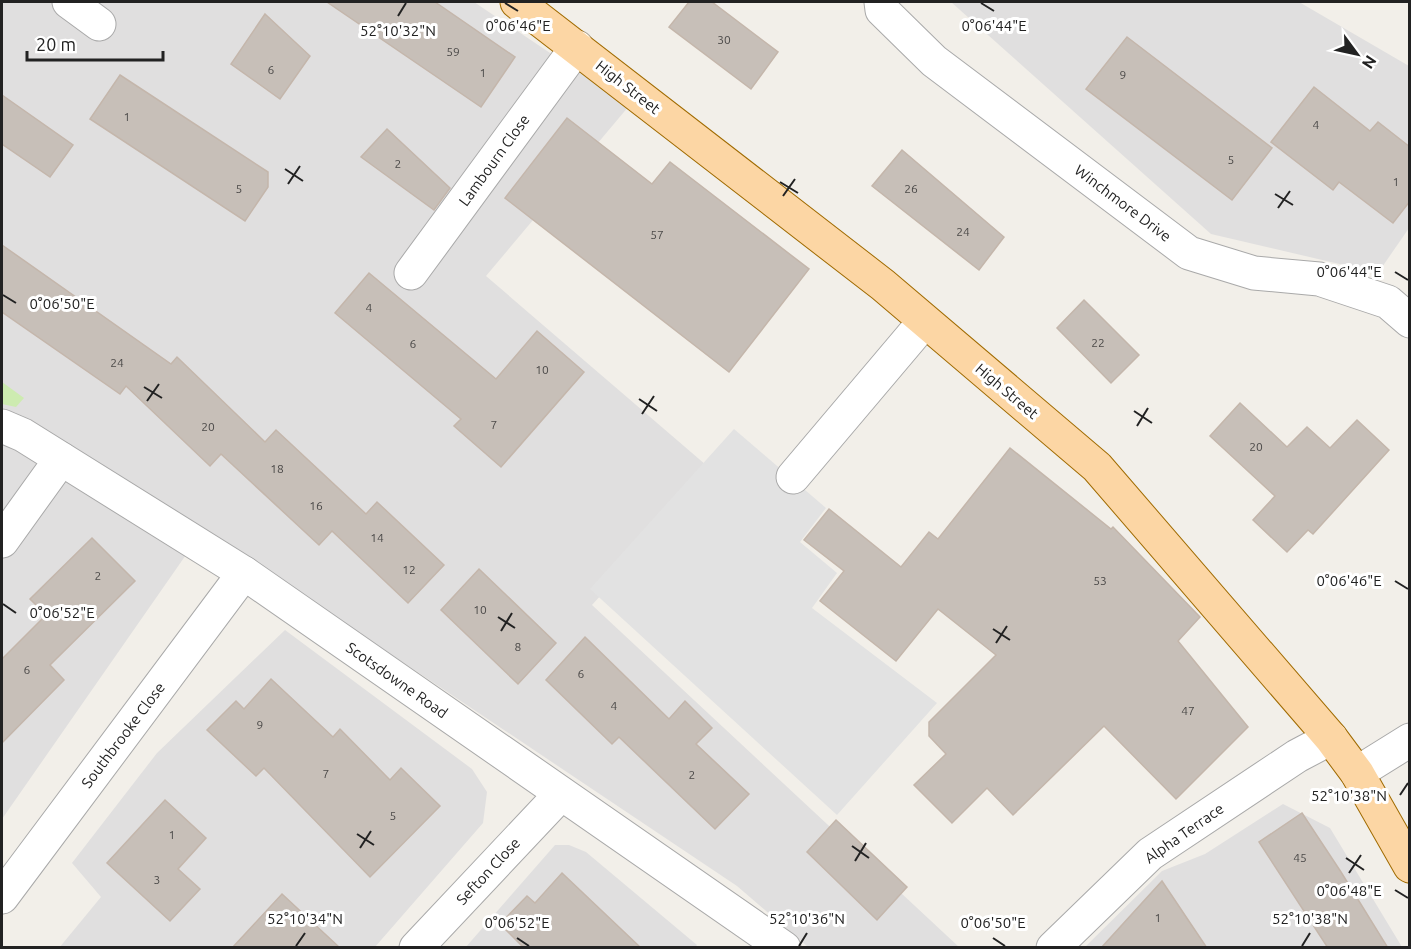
<svg xmlns="http://www.w3.org/2000/svg" width="1411" height="949" font-family="Ubuntu,sans-serif">
  <style>
    .residential { fill: #e0dfdf }
    .grass { fill: #cdebb0 }
    .parking { fill: #e2e2e2 }
    .building { fill: #c7bfb8; stroke: #c4b6ab; stroke-width: 1.5 }
    .lines { fill: none; stroke-linecap: round; stroke-linejoin: round }
    .minor-casing { stroke: #a9a9a9; stroke-width: 35 }
    .major-casing { stroke: #a06b00; stroke-width: 35 }
    .minor { stroke: #fff; stroke-width: 33 }
    .major { stroke: #fcd6a4; stroke-width: 33 }
    .ticks { fill: none; stroke: #222; stroke-width: 2 }
    .labels { text-anchor: middle; dominant-baseline: central; stroke-width: 6; stroke-linejoin: round; paint-order: stroke }
    .number-label { font-size: 12px; fill: #4b4948 }
    .street-label { font-size: 15px; fill: #222; stroke: #fff }
    .ticks-label { font-size: 15px; text-anchor: middle; fill: #222; stroke: #fff; stroke-width: 6; stroke-linejoin: round; paint-order: stroke }
  </style>
  <rect width="100%" height="100%" fill="#f2efe9"/>
  <g class="residential">
    <path d="M 2,2 L 474,2 L 629,106 L 486,276 L 713,471 L 592,605 L 959,947 L 808,947 L 737,886 L 204,529 L 2,819 Z"/>
    <path d="M 951,2 L 1299,2 L 1409,66 L 1409,228 L 1378,273 L 1211,234 Z"/>
    <path d="M 285,630 L 472,769 L 487,792 L 483,823 L 375,947 L 59,948 L 101,897 L 72,863 L 157,753 Z"/>
    <path d="M 1283,804 L 1330,828 L 1402,947 L 1084,948 L 1162,871 L 1205,854 Z"/>
    <path d="M 555,845 L 569,845 L 586,852 L 697,945 L 695,948 L 465,948 Z"/>
  </g>
  <path class="grass" d="M 2,382 L 24,398 L 16,407 L 2,404 Z"/>
  <path class="parking" d="M 734,429 L 826,508 L 800,542 L 837,573 L 812,608 L 937,703 L 837,815 L 590,589 Z"/>
  <g class="building">
    <path d="M 327,2 L 435,2 L 515,57 L 481,107 Z"/>
    <path d="M 689,2 L 712,2 L 778,52 L 751,89 L 669,27 Z"/>
    <path d="M 265,14 L 310,56 L 280,99 L 231,64 Z"/>
    <path d="M 1127,37 L 1272,148 L 1232,200 L 1086,89 Z"/>
    <path d="M 120,75 L 268,172 L 268,187 L 245,221 L 90,119 Z"/>
    <path d="M 1314,87 L 1370,131 L 1378,122 L 1410,147 L 1410,201 L 1393,223 L 1339,182 L 1333,190 L 1271,142 Z"/>
    <path d="M 2,95 L 73,145 L 50,177 L 2,144 Z"/>
    <path d="M 567,118 L 652,184 L 670,162 L 809,269 L 729,372 L 505,198 Z"/>
    <path d="M 387,129 L 450,188 L 434,210 L 361,157 Z"/>
    <path d="M 902,150 L 1004,237 L 979,270 L 872,186 Z"/>
    <path d="M 2,245 L 171,364 L 177,357 L 265,442 L 276,430 L 366,514 L 377,502 L 444,565 L 408,603 L 332,531 L 319,545 L 221,454 L 210,466 L 126,386 L 120,394 L 2,312 Z"/>
    <path d="M 369,273 L 496,379 L 537,331 L 584,372 L 501,467 L 454,426 L 461,419 L 335,313 Z"/>
    <path d="M 1084,300 L 1139,355 L 1111,383 L 1057,328 Z"/>
    <path d="M 1240,403 L 1287,447 L 1307,427 L 1330,448 L 1357,420 L 1389,450 L 1313,534 L 1308,530 L 1287,552 L 1253,520 L 1275,496 L 1210,436 Z"/>
    <path d="M 1010,448 L 1111,529 L 1113,527 L 1200,617 L 1178,641 L 1248,727 L 1176,799 L 1104,726 L 1013,815 L 987,788 L 952,823 L 914,785 L 946,754 L 929,736 L 929,722 L 996,655 L 938,609 L 896,661 L 820,601 L 844,571 L 804,540 L 829,509 L 901,567 L 929,532 L 938,539 Z"/>
    <path d="M 92,538 L 135,581 L 50,665 L 64,680 L 2,743 L 2,659 L 46,615 L 30,599 Z"/>
    <path d="M 479,569 L 556,643 L 518,684 L 441,610 Z"/>
    <path d="M 585,637 L 669,719 L 685,701 L 712,728 L 696,744 L 749,794 L 715,829 L 619,737 L 612,744 L 546,680 Z"/>
    <path d="M 271,679 L 333,737 L 340,729 L 390,780 L 401,768 L 440,806 L 370,877 L 264,768 L 256,776 L 207,730 L 236,701 L 244,709 Z"/>
    <path d="M 165,800 L 206,838 L 178,869 L 200,889 L 170,921 L 107,863 Z"/>
    <path d="M 1302,813 L 1341,872 L 1388,948 L 1328,948 L 1259,842 Z"/>
    <path d="M 836,820 L 907,887 L 877,920 L 807,852 Z"/>
    <path d="M 562,873 L 641,948 L 524,948 L 500,924 L 527,896 L 535,903 Z"/>
    <path d="M 1162,881 L 1207,948 L 1101,948 Z"/>
    <path d="M 282,894 L 340,948 L 232,948 Z"/>
  </g>
  <g class="lines">
    <defs>
      <g id="minor">
        <path d="M 69,2 L 99,24"/>
        <path d="M 881,2 L 882,10 L 934,61 L 1189,253 L 1254,273 L 1319,279 L 1388,302 L 1410,321"/>
        <path d="M 411,273 L 577,47"/>
        <path d="M 2,426 L 23,435 L 244,573 L 784,948"/>
        <path d="M 793,477 L 924,322"/>
        <path d="M 2,541 L 61,459"/>
        <path d="M 1357,773 L 1410,740"/>
        <path d="M 2,897 L 244,573"/>
        <path d="M 416,948 L 561,794"/>
        <path d="M 1053,948 L 1150,854 L 1297,756 L 1331,738"/>
      </g>
      <path id="major" d="M 517,2 L 883,285 L 1097,467 L 1331,738 L 1357,773 L 1410,866"/>
    </defs>
    <use href="#minor" class="minor-casing"/>
    <use href="#major" class="major-casing"/>
    <use href="#minor" class="minor"/>
    <use href="#major" class="major"/>
  </g>
  <path class="ticks" d="M 505,3 L 518,11M 981,3 L 994,11M 398,16 L 406,3M 285,169 L 303,181M 780,182 L 798,193M 288,184 L 300,166M 1275,194 L 1293,205M 783,196 L 795,179M 1278,208 L 1290,191M 1395,272 L 1408,280M 3,295 L 16,303M 144,387 L 162,398M 639,399 L 657,411M 147,401 L 159,384M 1134,411 L 1152,423M 642,414 L 654,396M 1137,426 L 1148,408M 1395,581 L 1408,589M 3,604 L 16,613M 498,617 L 515,628M 993,629 L 1010,640M 501,631 L 512,613M 996,643 L 1007,626M 1400,795 L 1408,783M 357,834 L 374,845M 852,846 L 869,858M 360,848 L 371,831M 1346,858 L 1364,870M 855,861 L 866,843M 1349,873 L 1361,855M 1395,890 L 1408,898M 517,938 L 529,946M 993,938 L 1005,946M 296,946 L 305,933M 799,946 L 807,933M 1302,946 L 1310,933"/>
  <g class="labels">
    <g class="number-label">
      <text x="724" y="39">30</text>
      <text x="453" y="51">59</text>
      <text x="271" y="69">6</text>
      <text x="483" y="72">1</text>
      <text x="1123" y="74">9</text>
      <text x="127" y="116">1</text>
      <text x="1316" y="124">4</text>
      <text x="1231" y="159">5</text>
      <text x="398" y="163">2</text>
      <text x="1396" y="181">1</text>
      <text x="239" y="188">5</text>
      <text x="911" y="188">26</text>
      <text x="963" y="231">24</text>
      <text x="657" y="234">57</text>
      <text x="369" y="307">4</text>
      <text x="1098" y="342">22</text>
      <text x="413" y="343">6</text>
      <text x="117" y="362">24</text>
      <text x="542" y="369">10</text>
      <text x="494" y="424">7</text>
      <text x="208" y="426">20</text>
      <text x="1256" y="446">20</text>
      <text x="277" y="468">18</text>
      <text x="316" y="505">16</text>
      <text x="377" y="537">14</text>
      <text x="409" y="569">12</text>
      <text x="98" y="575">2</text>
      <text x="1100" y="580">53</text>
      <text x="480" y="609">10</text>
      <text x="518" y="646">8</text>
      <text x="27" y="669">6</text>
      <text x="581" y="673">6</text>
      <text x="614" y="705">4</text>
      <text x="1188" y="710">47</text>
      <text x="260" y="724">9</text>
      <text x="326" y="773">7</text>
      <text x="692" y="774">2</text>
      <text x="393" y="815">5</text>
      <text x="172" y="834">1</text>
      <text x="1300" y="857">45</text>
      <text x="157" y="879">3</text>
      <text x="1158" y="917">1</text>
    </g>
    <g class="street-label">
      <text transform="translate(628 87) rotate(38)">High Street</text>
      <text transform="translate(494 160) rotate(-54)">Lambourn Close</text>
      <text transform="translate(1123 203) rotate(37)">Winchmore Drive</text>
      <text transform="translate(1007 391) rotate(40)">High Street</text>
      <text transform="translate(397 680) rotate(35)">Scotsdowne Road</text>
      <text transform="translate(123 735) rotate(-53)">Southbrooke Close</text>
      <text transform="translate(1184 833) rotate(-35)">Alpha Terrace</text>
      <text transform="translate(488 871) rotate(-47)">Sefton Close</text>
    </g>
  </g>
  <g class="ticks-label">
    <text x="518" y="31">0°06'46"E</text>
    <text x="994" y="31">0°06'44"E</text>
    <text x="398" y="36">52°10'32"N</text>
    <text x="1349" y="277">0°06'44"E</text>
    <text x="62" y="309">0°06'50"E</text>
    <text x="1349" y="586">0°06'46"E</text>
    <text x="62" y="618">0°06'52"E</text>
    <text x="1349" y="801">52°10'38"N</text>
    <text x="1349" y="896">0°06'48"E</text>
    <text x="305" y="924">52°10'34"N</text>
    <text x="807" y="924">52°10'36"N</text>
    <text x="1310" y="924">52°10'38"N</text>
    <text x="517" y="928">0°06'52"E</text>
    <text x="993" y="928">0°06'50"E</text>
  </g>
  <rect width="1411" height="949" fill="none" stroke="#222222" stroke-width="6"/>
  <g transform="translate(1357 54) rotate(123)" stroke="#ffffff" stroke-width="4.5" paint-order="stroke">
  <path d="M0-4.5L10 22L0 15L-10 22Z" fill="#222222"/>
  <text y="-9" font-size="16" font-weight="bold" text-anchor="middle" fill="#222222">N</text>
  </g>
  <path d="M27 51v9h136v-9" fill="none" stroke="#222222" stroke-width="3"/>
  <text x="36" y="51" font-size="18" fill="#222222" stroke="#ffffff" stroke-width="4.5" paint-order="stroke">20 m</text>
</svg>
